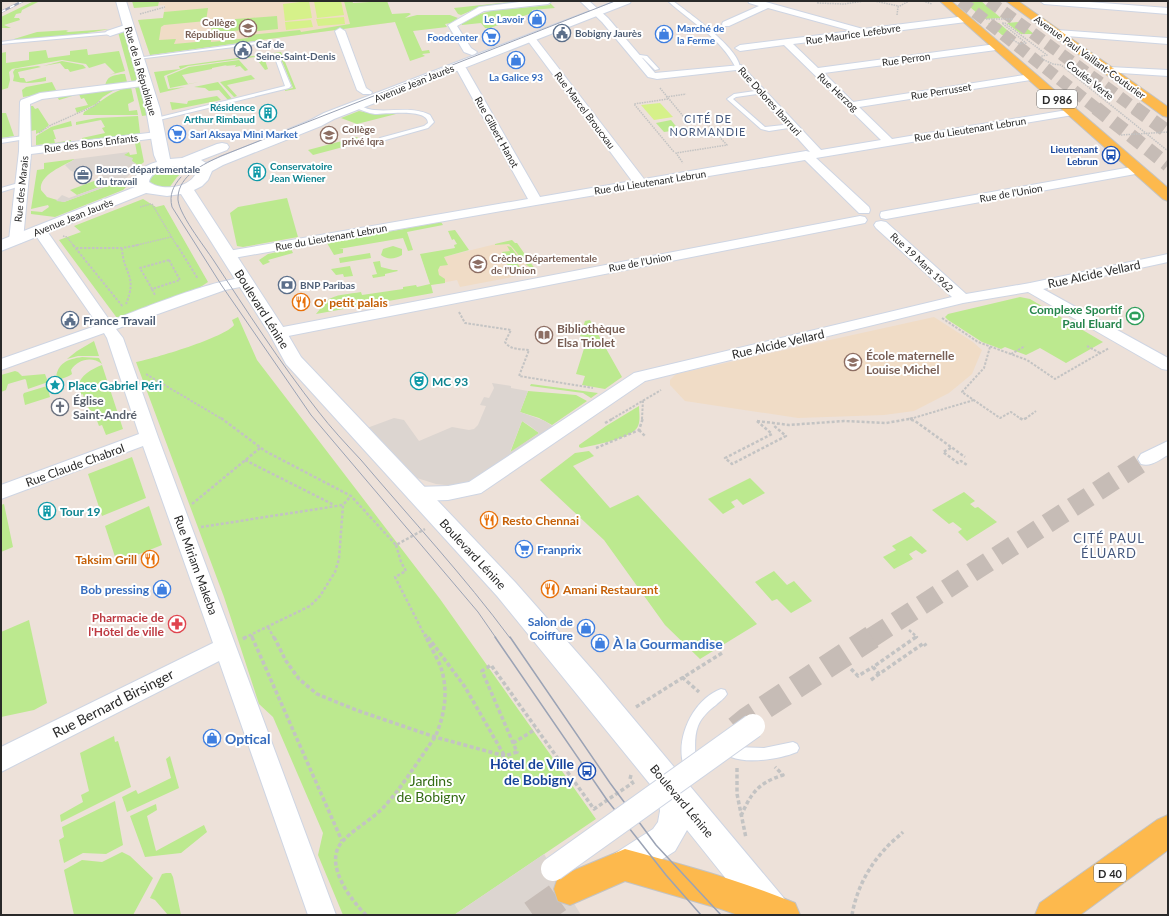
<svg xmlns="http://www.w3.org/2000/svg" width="1169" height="916" font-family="Lato,sans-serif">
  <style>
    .education { fill: #f0dcc6 }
    .green { fill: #bce98f }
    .pitch { fill: #d6f18a }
    .plaza { fill: #dcd5d0; fill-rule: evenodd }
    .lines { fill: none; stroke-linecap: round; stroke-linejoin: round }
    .street-tunnel-far1 { stroke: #c6bcb6; stroke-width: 20; stroke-dasharray: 20 10; stroke-linecap: butt }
    .street-tunnel { stroke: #c6bcb6; stroke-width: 24; stroke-dasharray: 24 12; stroke-linecap: butt }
    .primary-tunnel { stroke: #c6bcb6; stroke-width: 30; stroke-dasharray: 30 15; stroke-linecap: butt }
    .highway-tunnel-far1 { stroke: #c6bcb6; stroke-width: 12; stroke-dasharray: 12 6; stroke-linecap: butt }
    .highway-tunnel { stroke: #c6bcb6; stroke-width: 14; stroke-dasharray: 14 8; stroke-linecap: butt }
    .lane-casing { stroke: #ced5e3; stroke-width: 2 }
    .street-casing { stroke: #ced5e3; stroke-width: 2 }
    .secondary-casing { stroke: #ced5e3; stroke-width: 2 }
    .primary-casing { stroke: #c3c3c3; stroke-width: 2 }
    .path-far3 { stroke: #c3c3c3; stroke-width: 1.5; stroke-dasharray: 1.5 1; stroke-linecap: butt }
    .path-far2 { stroke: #c3c3c3; stroke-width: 2; stroke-dasharray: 2.5 1.5; stroke-linecap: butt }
    .path-far1 { stroke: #c3c3c3; stroke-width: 2.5; stroke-dasharray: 3 2; stroke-linecap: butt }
    .path { stroke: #c3c3c3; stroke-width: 3.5; stroke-dasharray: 4 2.5; stroke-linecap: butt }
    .lane { fill: #fff; fill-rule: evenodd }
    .street { fill: #fff; fill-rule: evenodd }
    .secondary { fill: #fff; fill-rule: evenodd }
    .primary { fill: #fdb94d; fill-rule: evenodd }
    .tram-far1 { stroke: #9ba3b5; stroke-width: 1 }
    .tram { stroke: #9ba3b5; stroke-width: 1.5 }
    .rail-casing { stroke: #9ba3b5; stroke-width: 2.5 }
    .rail { stroke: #fff; stroke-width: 1.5; stroke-dasharray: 5; stroke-linecap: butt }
    .street-bridge-casing { stroke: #ced5e3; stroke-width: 26; stroke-linecap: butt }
    .street-bridge { stroke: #fff; stroke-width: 24 }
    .labels { text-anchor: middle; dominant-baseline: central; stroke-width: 4; stroke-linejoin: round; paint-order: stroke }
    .far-shop-label { font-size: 10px; font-weight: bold; fill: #366cbe; stroke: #fff; text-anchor: end }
    .far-education-label { font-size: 10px; font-weight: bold; fill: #785e54; stroke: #fff; text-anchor: start }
    .far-service-label { font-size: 10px; font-weight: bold; fill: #4e5e75; stroke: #fff; text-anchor: start }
    .far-street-label { font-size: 10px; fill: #292929; stroke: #fff }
    .far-culture-label { font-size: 10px; font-weight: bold; fill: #0d838f; stroke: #fff; text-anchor: end }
    .far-transit-label { font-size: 10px; font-weight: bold; fill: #164399; stroke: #fff; text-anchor: end }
    .shield { fill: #fff; stroke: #696969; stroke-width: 1 }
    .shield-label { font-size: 11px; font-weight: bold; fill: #292929 }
    .far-neighbourhood-label { font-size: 11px; letter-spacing: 1px; fill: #45587d; stroke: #fff }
    .street-label { font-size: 12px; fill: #292929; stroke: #fff }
    .food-label { font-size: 12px; font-weight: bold; fill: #c56008; stroke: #fff; text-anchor: start }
    .leisure-label { font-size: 12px; font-weight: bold; fill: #27864d; stroke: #fff; text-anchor: end }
    .service-label { font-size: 12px; font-weight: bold; fill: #4e5e75; stroke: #fff; text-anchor: start }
    .education-label { font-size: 12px; font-weight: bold; fill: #785e54; stroke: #fff; text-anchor: start }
    .culture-label { font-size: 12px; font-weight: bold; fill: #0d838f; stroke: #fff; text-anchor: start }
    .worship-label { font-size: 12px; font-weight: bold; fill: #5b616d; stroke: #fff; text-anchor: start }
    .shop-label { font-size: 12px; font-weight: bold; fill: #366cbe; stroke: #fff; text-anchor: end }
    .health-label { font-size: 12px; font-weight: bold; fill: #be3a42; stroke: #fff; text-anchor: end }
    .neighbourhood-label { font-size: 13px; letter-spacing: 1px; fill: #45587d; stroke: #fff }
    .near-shop-label { font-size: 14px; font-weight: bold; fill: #366cbe; stroke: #fff; text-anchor: start }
    .near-street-label { font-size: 14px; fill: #292929; stroke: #fff }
    .near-transit-label { font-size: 14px; font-weight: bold; fill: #164399; stroke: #fff; text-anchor: end }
    .near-park-label { font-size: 14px; fill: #336b13; stroke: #fff }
  </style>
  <rect width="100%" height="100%" fill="#ede1d9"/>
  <g class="education">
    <path d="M 132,1 L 352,1 L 353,3 L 387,1 L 395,22 L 150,55 L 138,20 L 163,18 L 165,5 L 134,8 Z"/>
    <path d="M 512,240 L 515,243 L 517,243 L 538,272 L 460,287 L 457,280 L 431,285 L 423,262 Z"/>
    <path d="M 934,317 L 973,342 L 982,350 L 972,374 L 949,393 L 914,411 L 884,415 L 798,418 L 685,401 L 670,385 L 670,380 L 676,374 Z"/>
  </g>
  <g class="green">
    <path d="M 34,1 L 40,1 L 22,10 L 21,13 L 16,14 L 14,18 L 19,18 L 20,20 L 4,25 L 11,28 L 1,28 L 1,17 Z"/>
    <path d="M 132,1 L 159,1 L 158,6 L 134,8 Z"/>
    <path d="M 344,1 L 352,1 L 353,3 L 387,1 L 392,14 L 409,13 L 411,14 L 405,18 L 417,15 L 450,15 L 458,18 L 451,23 L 445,24 L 447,27 L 413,31 L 422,51 L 429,50 L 430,53 L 422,54 L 425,56 L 410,61 L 395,22 L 150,55 L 138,20 L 163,18 L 164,12 L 208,8 L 206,21 L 164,25 L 161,27 L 159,40 L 176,39 L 174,44 L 196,42 L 197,39 L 211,38 L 211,42 L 248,38 L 248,35 L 300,30 L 301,32 L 350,24 Z"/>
    <path d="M 520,1 L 537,1 L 480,7 L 461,15 L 458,14 L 454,8 Z"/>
    <path d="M 963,1 L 981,1 L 1001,18 L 984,19 Z"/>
    <path d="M 549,2 L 555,8 L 532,10 L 532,13 L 490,28 L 485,28 L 481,23 L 462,25 L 461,23 C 471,17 480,14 490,11 L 550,5 Z"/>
    <path d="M 277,16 L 278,29 L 250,32 L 249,27 L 235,24 L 245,26 L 244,30 L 211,33 L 212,22 L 234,20 L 234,25 L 235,19 Z"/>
    <path d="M 1019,22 L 1034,34 L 1021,34 L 1007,23 Z"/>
    <path d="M 988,23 L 999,23 L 1015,37 L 1010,35 L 1002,35 Z"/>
    <path d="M 110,29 L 82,34 L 82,36 L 14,40 L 14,39 L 37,32 L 69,30 L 66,31 L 68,32 Z"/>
    <path d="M 125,30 L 140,81 L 132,83 L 118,32 Z"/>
    <path d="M 87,49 L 88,55 L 119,51 L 125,71 L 109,75 L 115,73 L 105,63 L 89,68 L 86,64 L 62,60 L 12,69 L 9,72 L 10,80 L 8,88 L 1,90 L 1,53 L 6,52 L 6,63 L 29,60 L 29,52 L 46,50 L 48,58 L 70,55 L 70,51 Z"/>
    <path d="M 281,52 L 296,89 L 285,91 L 285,90 L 293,88 L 279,54 L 264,57 L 268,69 L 265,70 L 255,57 L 188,66 L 164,76 L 168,89 L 185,87 L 160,93 L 154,72 L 180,69 L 179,66 Z"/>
    <path d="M 239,60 L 248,70 L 245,71 L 240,66 L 235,67 L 236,65 L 225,66 L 227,65 L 212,68 L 212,69 L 182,75 L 188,84 L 199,82 L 170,88 L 167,76 L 189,67 Z"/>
    <path d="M 62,61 L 83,65 L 86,68 L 70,72 L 68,69 L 65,69 L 60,63 L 43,66 Z"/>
    <path d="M 38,66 L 41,67 L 18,72 L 20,78 L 24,78 L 26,82 L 46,77 L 46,81 C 34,83 25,84 13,81 L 14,76 L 13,72 L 15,69 Z"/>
    <path d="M 121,74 L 125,74 L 127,82 L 123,84 L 105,86 C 107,76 112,76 121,74 Z"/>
    <path d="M 251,75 L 255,79 L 227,85 L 237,96 L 234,97 L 220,82 Z"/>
    <path d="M 52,82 L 57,92 L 23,97 L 22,90 L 26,87 Z"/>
    <path d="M 218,82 L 232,99 L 228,100 L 219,90 L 209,91 L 205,88 L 194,87 Z"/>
    <path d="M 141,86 L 149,115 L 142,116 L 135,87 Z"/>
    <path d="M 131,87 L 134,101 L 128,104 L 129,111 L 137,110 L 138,115 L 83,115 L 84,112 C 100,103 112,90 131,87 Z"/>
    <path d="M 116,89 L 103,97 L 96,104 L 77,113 L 75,108 L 88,105 L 84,98 L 81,99 L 79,94 L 59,100 L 57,96 Z"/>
    <path d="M 217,96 L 221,100 L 172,110 L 170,102 L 187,104 L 188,101 Z"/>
    <path d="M 30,106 L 33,106 L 35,109 L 38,108 L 49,125 L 42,131 L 36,134 L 36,130 L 31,131 Z"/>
    <path d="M 359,111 L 374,114 L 396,114 L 357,124 L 341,118 Z"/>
    <path d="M 1,113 L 6,113 L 14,136 L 1,138 Z"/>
    <path d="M 138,116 L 140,133 L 138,134 L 83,141 L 82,138 L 105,133 L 102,128 L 105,127 L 101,120 L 76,125 L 76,122 L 97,118 Z"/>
    <path d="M 671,120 L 679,130 L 664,132 L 656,123 Z"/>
    <path d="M 71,121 L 72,126 L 53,130 L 56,139 L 54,139 L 55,143 L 71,140 L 71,142 L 36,145 L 36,136 L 51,127 Z"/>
    <path d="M 357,137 L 362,142 L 313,155 L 308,150 Z"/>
    <path d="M 140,142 L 144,162 L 139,166 L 123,155 L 129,152 L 130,155 L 137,154 L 135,143 Z"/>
    <path d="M 75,159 C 64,166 39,174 41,190 L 47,197 L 64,202 L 124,180 L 126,187 L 123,190 L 55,217 L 31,214 L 31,211 L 42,212 L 49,207 L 48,205 L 31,209 L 37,170 L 44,169 L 44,163 Z"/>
    <path d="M 176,165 L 190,166 L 177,177 L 169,188 L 161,188 L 150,185 L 147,179 L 153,172 Z"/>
    <path d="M 94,181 L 97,181 L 102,186 L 77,195 L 70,190 Z"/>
    <path d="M 287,198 L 298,237 L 243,247 L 237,246 L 230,213 L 238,207 Z"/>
    <path d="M 143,199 L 156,207 L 164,205 L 208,282 L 196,290 L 117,318 L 59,240 L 81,232 L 74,226 Z"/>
    <path d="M 441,222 L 443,225 L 407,232 L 413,250 L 408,251 L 403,238 L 339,249 L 343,249 L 343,253 L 334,255 L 327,243 Z"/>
    <path d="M 455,230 L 469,250 L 444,257 L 448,265 L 440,266 L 438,270 L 439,275 L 445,279 L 445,283 L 431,285 L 433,293 L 316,314 C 320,310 322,305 326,301 C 335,294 350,294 361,292 L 362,295 L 403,289 L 403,287 L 416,285 L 417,287 L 430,284 L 420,254 L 455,248 L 454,245 L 457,244 L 454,239 L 452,240 L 448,231 Z"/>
    <path d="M 512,240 L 515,243 L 517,243 L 535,269 C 523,267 519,252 509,244 L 495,245 L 495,244 Z"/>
    <path d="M 393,246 L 402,249 L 402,255 C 395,259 387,260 381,255 L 383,249 Z"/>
    <path d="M 507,246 L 511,247 L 520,259 L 518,264 L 520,268 L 511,273 L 502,252 L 510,251 Z"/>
    <path d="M 291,249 L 293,253 L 268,260 L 270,262 L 263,265 L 259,260 L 268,254 Z"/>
    <path d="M 370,253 L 371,258 L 340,263 L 339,258 Z"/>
    <path d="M 380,261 L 381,267 L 393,270 L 397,270 L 398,271 L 385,274 L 385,276 L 373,278 L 372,275 L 377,274 L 373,262 Z"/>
    <path d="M 350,266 L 353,276 L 344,277 L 343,274 L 336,275 L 331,269 Z"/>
    <path d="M 1020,297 L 1030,299 L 1103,342 L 1066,363 L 1040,348 L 1026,355 L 1005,347 L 1001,349 L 982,342 L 948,320 L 945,317 L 948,314 Z"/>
    <path d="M 238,317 L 257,360 L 440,599 L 596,819 L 454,915 L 343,915 L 318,855 L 323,833 L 273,717 L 259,704 L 224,597 L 136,362 C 153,359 226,337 234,325 L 232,320 Z"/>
    <path d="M 590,320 L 622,377 L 605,389 L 582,385 L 585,376 L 576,374 L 587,339 L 586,337 L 580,336 L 585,321 Z"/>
    <path d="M 94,341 L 99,356 L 78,356 L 67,359 L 77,351 Z"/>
    <path d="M 82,357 L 99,358 L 102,364 C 92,356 78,359 71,370 L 72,374 C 68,377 60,380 56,379 C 57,363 68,359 82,357 Z"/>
    <path d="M 102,365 L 123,429 L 106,435 L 102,425 L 99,426 L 96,418 L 94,418 L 91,410 L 89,410 L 87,402 L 85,403 L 83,394 L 81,395 L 80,387 L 78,387 C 80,375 92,369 102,365 Z"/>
    <path d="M 15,371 L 18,372 L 22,376 L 45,374 L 48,382 L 28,389 L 26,380 L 25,379 L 8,384 L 6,390 L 1,392 L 1,375 Z"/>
    <path d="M 531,384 L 598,393 L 591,398 L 583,393 L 530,386 Z"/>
    <path d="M 47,386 L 50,397 L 25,405 L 23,395 L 24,393 Z"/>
    <path d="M 528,391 L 576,395 L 587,401 L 552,425 L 539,418 L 520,412 Z"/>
    <path d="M 639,406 C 639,413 641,422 637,428 C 629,439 594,445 581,448 L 579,447 L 579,445 L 606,426 Z"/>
    <path d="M 522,421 L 539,433 L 510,453 Z"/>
    <path d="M 589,451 L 594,456 L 573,466 L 610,508 L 638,495 L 757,624 L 700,659 L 665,625 L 604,540 L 540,480 L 575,453 Z"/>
    <path d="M 132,457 L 146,498 L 102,516 L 88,474 Z"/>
    <path d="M 750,478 L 765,493 L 743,505 L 737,499 L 731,502 L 735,507 L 723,514 L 708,499 Z"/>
    <path d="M 964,492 L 975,501 L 970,504 L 975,508 L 978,507 L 997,522 L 967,541 L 958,532 L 962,529 L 953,522 L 949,524 L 932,510 Z"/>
    <path d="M 4,504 L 13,547 L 1,552 L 1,505 Z"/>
    <path d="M 149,506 L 162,545 L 117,563 L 105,526 Z"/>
    <path d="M 911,536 L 927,551 L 922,554 L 916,550 L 909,554 L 913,559 L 894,569 L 883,557 L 896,550 L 892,546 Z"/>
    <path d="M 774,571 L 787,585 L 794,581 L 812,601 L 791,613 L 777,599 L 772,601 L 755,582 Z"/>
    <path d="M 29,620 L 47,703 L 34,710 L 1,717 L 1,632 Z"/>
    <path d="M 114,736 L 115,742 L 118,741 L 131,787 L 61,822 L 60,815 L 83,802 L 81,795 L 89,791 L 80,753 Z"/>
    <path d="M 170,756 L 179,788 L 127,812 L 122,797 L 136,790 L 138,794 L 171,778 L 166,759 Z"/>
    <path d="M 115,801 L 123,845 L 106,854 L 83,853 L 64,863 L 59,840 L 64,837 L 62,827 Z"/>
    <path d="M 156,804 L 157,810 L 147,816 L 156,851 L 204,825 L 207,832 L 181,853 L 145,857 L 130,816 Z"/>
    <path d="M 122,852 L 130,856 L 153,878 L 133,915 L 74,915 L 64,870 L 82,860 L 102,862 Z"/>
    <path d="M 166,873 L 171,873 L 173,877 L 181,915 L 168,915 L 155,900 L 150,898 L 162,874 Z"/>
  </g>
  <g class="pitch">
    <path d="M 309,1 L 312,18 L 285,21 L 283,4 Z"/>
    <path d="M 314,1 L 341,1 L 344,15 L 317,18 Z"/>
    <path d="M 344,17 L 345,24 L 318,26 L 316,19 Z"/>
    <path d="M 311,20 L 313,27 L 286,30 L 285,22 Z"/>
    <path d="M 660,103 L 673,117 L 654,120 L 641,105 Z"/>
  </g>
  <g class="plaza">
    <path d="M 129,152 L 124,155 L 133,158 L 132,161 L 139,166 L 124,180 L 64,202 L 56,201 L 62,195 L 69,198 L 102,186 L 97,181 L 101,180 L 103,171 L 89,175 L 82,174 L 71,171 L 65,165 L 75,159 Z"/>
    <path d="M 492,383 L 511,386 L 511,388 L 528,391 L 520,412 L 545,421 L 555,428 L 473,482 L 455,486 L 436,484 L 417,478 L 401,465 L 367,428 L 394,418 L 404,420 L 419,441 L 452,427 L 469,430 L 474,429 L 478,425 L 486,406 L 480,405 L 484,397 L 489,398 L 494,388 ZM 522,421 L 530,426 L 539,433 L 510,452 Z"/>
    <path d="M 544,854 L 581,915 L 454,915 Z"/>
  </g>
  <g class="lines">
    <path class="street-tunnel-far1" d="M 871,638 L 1147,459"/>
    <path class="street-tunnel" d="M 736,728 L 747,719 L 872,637"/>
    <path class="primary-tunnel" d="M 533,915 L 570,889"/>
    <g class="highway-tunnel-far1">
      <path d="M 961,1 L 1097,109"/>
      <path d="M 989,1 L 1136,109"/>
    </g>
    <g class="highway-tunnel">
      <path d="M 1096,108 L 1168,165"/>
      <path d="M 1135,108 L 1168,132"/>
    </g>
    <defs>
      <g id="lane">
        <path d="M 668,1 L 673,1 C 689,13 740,49 740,68 L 736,68 C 720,37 693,24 668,1 Z"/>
        <path d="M 110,32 L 112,34 L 1,44 L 1,42 L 15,40 Z"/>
        <path d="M 255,42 L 257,43 L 257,44 L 138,59 L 136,58 Z"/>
        <path d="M 276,54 L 278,55 L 291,86 L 289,88 L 155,121 L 152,119 L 285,86 L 274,55 Z"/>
        <path d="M 633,54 L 647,56 L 659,69 L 655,70 L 643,58 L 633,56 Z"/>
        <path d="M 762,90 L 765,92 L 764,93 L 736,97 L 733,99 L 765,127 L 793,124 L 795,125 L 795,127 L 769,131 L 761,129 L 727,99 L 734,94 Z"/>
        <path d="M 356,104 C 362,106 368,110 374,110 C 393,112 412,106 430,115 L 434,122 L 428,128 L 382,141 L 379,139 L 380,138 L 424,126 L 428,123 C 428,108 386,114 375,114 C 368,113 361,110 354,107 L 354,105 Z"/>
        <path d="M 24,136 L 27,138 L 26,139 L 1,143 L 1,139 Z"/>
        <path d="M 22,182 L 25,184 L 24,185 L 1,192 L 1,188 Z"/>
        <path d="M 721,689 L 725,690 L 727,694 C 724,699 720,701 716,705 C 709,710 701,718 698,726 C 692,741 698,758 693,769 L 689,771 L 685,769 C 673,741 693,699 721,689 Z"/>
        <path d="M 793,742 L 797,744 L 799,748 L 797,752 C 780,759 748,764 731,757 L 729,753 L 731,749 L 735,747 L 764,748 Z"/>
      </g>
      <g id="street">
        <path d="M 527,1 L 552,1 L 548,4 L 484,11 L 457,26 L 471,48 L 477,52 L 475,54 L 472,55 L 464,52 L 448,25 L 479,7 Z"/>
        <path d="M 580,1 L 589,1 L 608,18 L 655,73 L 741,65 L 821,150 L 881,140 L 784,45 L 740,51 L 735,48 L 740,45 L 852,31 L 768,8 L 729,26 L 723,26 L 722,24 L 723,22 L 759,6 L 749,3 L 748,1 L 762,1 L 863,29 L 966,16 L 970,19 L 966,22 L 793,44 L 818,68 L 996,44 L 1001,47 L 996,50 L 824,73 L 853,102 L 1031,74 L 1036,77 L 1031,80 L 859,107 L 892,139 L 1073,109 L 1078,112 L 1073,115 L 816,158 L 869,207 L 870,210 L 869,213 L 859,213 L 805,160 L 536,205 L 228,259 L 223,258 L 221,255 L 223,252 L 228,251 L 528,199 L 457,70 L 451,66 L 456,63 L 464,66 L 466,68 L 540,197 L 632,181 L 525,37 L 530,34 L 533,35 L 644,179 L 806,151 L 810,152 L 736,70 L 657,79 L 648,77 L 602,22 Z"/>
        <path d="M 1040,1 L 1076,1 L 1168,8 L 1168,14 L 1044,4 Z"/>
        <path d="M 128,24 L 131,25 L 133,27 L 131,29 L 110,36 L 105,33 L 107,31 Z"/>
        <path d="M 340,28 L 345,31 L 366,88 L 372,92 L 371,94 L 363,94 L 357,90 L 335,31 Z"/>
        <path d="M 1057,30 L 1168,38 L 1168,44 L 1054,35 L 1052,33 Z"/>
        <path d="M 1109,67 L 1168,70 L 1168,76 L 1105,72 L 1104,70 L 1105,68 Z"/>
        <path d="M 146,80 L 151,83 L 150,85 L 42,99 L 30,104 L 31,147 L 157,132 L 161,133 L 163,135 L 161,137 L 157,138 L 31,154 L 23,240 L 21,243 L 11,243 L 9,240 L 19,151 L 20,102 L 21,100 L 40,93 Z"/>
        <path d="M 1137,166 L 1141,167 L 1143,170 L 1141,173 L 886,219 L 881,218 L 880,215 L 881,212 L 886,211 Z"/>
        <path d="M 860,216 L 865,217 L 867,220 L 865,223 L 278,338 L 273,336 L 270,333 L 273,330 L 278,328 Z"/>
        <path d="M 881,221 L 886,222 L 966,294 L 1030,283 L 1168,254 L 1168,262 L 1043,289 L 1168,358 L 1168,370 L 1162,369 L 1028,292 L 963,303 L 645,381 L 481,493 L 448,500 L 416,501 L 409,499 L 407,494 L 409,489 L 416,487 L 448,486 L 469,482 L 634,373 L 952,297 L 876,228 L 874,225 L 876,222 Z"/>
        <path d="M 39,226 L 44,227 L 110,321 C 137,311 228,273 250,279 L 252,282 L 250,285 L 225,290 L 116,329 L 123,338 L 158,437 L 336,915 L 308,915 L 219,661 L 1,772 L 1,747 L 213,643 L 143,446 L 1,499 L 1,485 L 139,434 L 107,338 L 104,333 L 1,370 L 1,359 L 98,325 L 32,230 L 34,227 Z"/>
        <path d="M 1168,441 L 1168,455 C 1159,460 1151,467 1141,464 L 1138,459 L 1141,454 Z"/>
      </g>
      <path id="secondary" d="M 116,1 L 126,1 L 160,109 L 170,159 L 182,158 L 217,144 L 222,143 L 227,144 L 229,147 L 227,150 L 201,160 L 206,163 L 311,120 L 324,113 L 616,1 L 631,1 L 630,3 L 334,119 L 321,126 L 223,165 L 212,171 L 208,180 L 202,186 L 194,190 L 287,333 L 301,357 L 515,582 L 596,674 L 788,903 L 793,915 L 755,915 L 687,830 L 675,851 L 636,876 L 625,881 L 614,876 L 609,865 L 614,854 L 653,829 L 658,822 L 660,811 L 658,794 L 497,596 L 286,364 L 269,333 L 181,194 L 167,196 L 146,193 L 1,251 L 1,240 L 135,187 L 133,184 C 136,171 145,165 157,162 L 154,155 L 146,109 ZM 175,166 L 194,168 L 197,170 C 193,188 162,192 149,182 C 151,171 165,169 175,166 Z"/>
      <g id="primary">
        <path d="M 940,1 L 951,1 L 1168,188 L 1168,201 L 1163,199 Z"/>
        <path d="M 1006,1 L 1018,1 L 1168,107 L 1168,117 L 1163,116 Z"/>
        <path d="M 1168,815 L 1168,850 L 1080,915 L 1035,915 L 1040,903 L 1157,820 Z"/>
        <path d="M 625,849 C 683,865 740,880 795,903 L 800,915 L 738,915 L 721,909 L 625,881 L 570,905 L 558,901 L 554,889 L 558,877 Z"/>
      </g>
    </defs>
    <use href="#lane" class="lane-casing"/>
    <use href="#street" class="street-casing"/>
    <use href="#secondary" class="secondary-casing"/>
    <use href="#primary" class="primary-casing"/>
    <g class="path-far3">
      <path d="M 818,1 L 817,3 L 844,4 L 864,1"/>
      <path d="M 874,1 L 899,6"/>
      <path d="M 923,1 L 932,4"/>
      <path d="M 140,14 L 165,7"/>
      <path d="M 897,15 L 898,7 L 909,1"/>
      <path d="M 986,19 L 1013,19"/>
      <path d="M 1011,39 L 1020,44"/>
      <path d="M 1020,44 L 1026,43 L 1002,23 L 1005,23 L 1047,55 L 1042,56 L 1042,59 L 1053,64 L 1061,65 L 1168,151"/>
      <path d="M 660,88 L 683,116 L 698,114 L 727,145 L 676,153 L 683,163"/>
      <path d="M 666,97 L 686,94"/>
      <path d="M 668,99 L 634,104 L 674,152"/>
      <path d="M 39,133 L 51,125 L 94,106 L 100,101"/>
      <path d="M 686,135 L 713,131"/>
      <path d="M 1121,135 L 1168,132"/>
      <path d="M 152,204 L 177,246"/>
      <path d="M 140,207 L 151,204"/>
      <path d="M 63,236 L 67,237 L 74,246"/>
      <path d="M 133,246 L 171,237"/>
    </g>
    <g class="path-far2">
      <path d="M 73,245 L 123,307"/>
      <path d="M 177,245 L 198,279"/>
      <path d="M 76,248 L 122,248 L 138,245"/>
      <path d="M 122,248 C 123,274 138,275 126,304"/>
      <path d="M 169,260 L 180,280 L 152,289 L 140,268 Z"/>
      <path d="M 152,289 L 155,295"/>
      <path d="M 459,312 L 465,323 L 511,330 L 505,342 C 510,350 520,349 529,350 L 519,376 L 593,388"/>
      <path d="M 942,318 L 978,342 L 1027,360 L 1055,379 L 1109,348"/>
      <path d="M 1087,346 L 1100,353"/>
      <path d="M 990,347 L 984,368 L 962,392 L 1000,418 L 1011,412 L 1021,419"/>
      <path d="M 1011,354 L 1025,346"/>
      <path d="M 146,374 L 222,419"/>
      <path d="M 612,419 L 661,390"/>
      <path d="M 642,419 L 643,400"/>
      <path d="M 910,419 L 974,400"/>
      <path d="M 1025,419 L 1036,411"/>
    </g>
    <g class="path-far1">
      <path d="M 221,418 L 265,451 L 351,496 L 396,545 L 425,529"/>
      <path d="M 1020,418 L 1023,420 L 1026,418"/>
      <path d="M 910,419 L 914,418"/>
      <path d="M 757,421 L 789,425 L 844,421 L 886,423 L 909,419 L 915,421 L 965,457"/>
      <path d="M 757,421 L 772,434 L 725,458 L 732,464 L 786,436 L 773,425"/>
      <path d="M 605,423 L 614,418"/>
      <path d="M 639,430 L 645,436"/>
      <path d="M 596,448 L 639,430 L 643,418"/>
      <path d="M 951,448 L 943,452 L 958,463 L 961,461 L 967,465"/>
      <path d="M 245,460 L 334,505"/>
      <path d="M 192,504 L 260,448"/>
      <path d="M 201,527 L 343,505"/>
      <path d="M 396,545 L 401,562 L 406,571 L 395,577 L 426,638"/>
      <path d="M 268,627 L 274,638"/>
      <path d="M 909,630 L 917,637 L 915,638"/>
      <path d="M 425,634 L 428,638"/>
      <path d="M 251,635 L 253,638"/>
      <path d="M 244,638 L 310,606 L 320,596 L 335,572 L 339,559 L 343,505 L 351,496"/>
    </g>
    <g class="path">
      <path d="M 252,637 L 342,841"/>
      <path d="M 274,637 L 286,661 L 299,679 L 317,694 L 356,710 L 435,737 L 505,756 L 517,752 L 482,671 L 491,665 L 594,809 L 634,782"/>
      <path d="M 428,637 L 465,687 L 504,755"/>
      <path d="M 916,637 L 873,667 L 879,674 L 924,643 L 926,646"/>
      <path d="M 243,639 L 246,637"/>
      <path d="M 851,669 L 858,676 L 873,667"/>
      <path d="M 682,677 L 699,692"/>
      <path d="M 871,680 L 879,674"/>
      <path d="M 636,707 L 722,653"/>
      <path d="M 513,743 L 536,729"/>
      <path d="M 737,768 L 737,794 L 746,838"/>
      <path d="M 631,775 L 630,779 L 632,782"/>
      <path d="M 741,816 C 751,793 758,783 783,775 L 775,767"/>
      <path d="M 366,915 C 351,900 324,865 341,843 C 352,830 370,821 383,808 C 403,786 418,761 435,737 C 445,715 449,689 440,665 C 436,656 430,646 426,637"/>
      <path d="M 852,915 C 856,891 868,867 885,849 C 890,843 897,838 903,832"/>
    </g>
    <use href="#lane" class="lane"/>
    <use href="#street" class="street"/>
    <use href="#secondary" class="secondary"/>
    <use href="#primary" class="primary"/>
    <g class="tram-far1">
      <path d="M 181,177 C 173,186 169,195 172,207 L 222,286 L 311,415 L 478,612 L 496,638"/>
      <path d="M 510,638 C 464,576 411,519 361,460 C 346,444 331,428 318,411 C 280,363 247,311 214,261 C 205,247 176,211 178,197 C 179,175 204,164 221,156 L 615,1"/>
    </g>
    <g class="tram">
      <path d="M 495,637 L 607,800 L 666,875 L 701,915"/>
      <path d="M 510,637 L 610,783 L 656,845 L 721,915"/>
    </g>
    <defs>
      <path id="rail" d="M 1,12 L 23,1"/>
    </defs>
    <use href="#rail" class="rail-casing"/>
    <use href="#rail" class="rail"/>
    <defs>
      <path id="street-bridge" d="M 553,869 L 753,726"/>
    </defs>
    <use href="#street-bridge" class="street-bridge-casing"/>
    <use href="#street-bridge" class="street-bridge"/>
  </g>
  <defs>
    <symbol id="shop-ring" viewBox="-11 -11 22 22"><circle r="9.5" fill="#fff" stroke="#3f7fe0" stroke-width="1.5"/><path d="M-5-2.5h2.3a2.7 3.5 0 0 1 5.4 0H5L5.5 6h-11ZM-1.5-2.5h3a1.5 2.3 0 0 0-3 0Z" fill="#3f7fe0"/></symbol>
    <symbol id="school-ring" viewBox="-11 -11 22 22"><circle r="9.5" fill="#fff" stroke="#8d6e63" stroke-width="1.5"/><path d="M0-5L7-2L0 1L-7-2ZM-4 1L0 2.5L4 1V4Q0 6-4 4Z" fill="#8d6e63"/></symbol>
    <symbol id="civic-ring" viewBox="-11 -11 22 22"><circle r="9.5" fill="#fff" stroke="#5c6f8a" stroke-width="1.5"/><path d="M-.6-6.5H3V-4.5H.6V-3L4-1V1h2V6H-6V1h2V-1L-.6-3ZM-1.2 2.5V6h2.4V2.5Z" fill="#5c6f8a"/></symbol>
    <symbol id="supermarket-ring" viewBox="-11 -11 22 22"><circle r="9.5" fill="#fff" stroke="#3f7fe0" stroke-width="1.5"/><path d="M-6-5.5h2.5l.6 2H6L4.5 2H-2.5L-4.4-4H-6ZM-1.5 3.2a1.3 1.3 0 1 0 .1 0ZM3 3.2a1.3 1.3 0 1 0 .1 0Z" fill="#3f7fe0"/></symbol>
    <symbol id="building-ring" viewBox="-11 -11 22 22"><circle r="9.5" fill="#fff" stroke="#0f9aa8" stroke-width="1.5"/><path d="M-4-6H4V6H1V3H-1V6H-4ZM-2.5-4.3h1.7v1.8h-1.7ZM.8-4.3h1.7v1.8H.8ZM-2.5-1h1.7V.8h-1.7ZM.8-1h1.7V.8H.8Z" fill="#0f9aa8"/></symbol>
    <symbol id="bus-ring" viewBox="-11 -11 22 22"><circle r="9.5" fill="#fff" stroke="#1a4fb4" stroke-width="1.5"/><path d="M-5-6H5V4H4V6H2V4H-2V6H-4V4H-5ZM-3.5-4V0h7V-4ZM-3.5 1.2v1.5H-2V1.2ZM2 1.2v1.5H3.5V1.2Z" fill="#1a4fb4"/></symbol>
    <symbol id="office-ring" viewBox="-11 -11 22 22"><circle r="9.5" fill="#fff" stroke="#5c6f8a" stroke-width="1.5"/><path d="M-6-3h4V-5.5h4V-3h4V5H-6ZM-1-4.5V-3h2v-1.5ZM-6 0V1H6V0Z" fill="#5c6f8a"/></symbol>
    <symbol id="bank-ring" viewBox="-11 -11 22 22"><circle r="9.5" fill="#fff" stroke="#5c6f8a" stroke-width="1.5"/><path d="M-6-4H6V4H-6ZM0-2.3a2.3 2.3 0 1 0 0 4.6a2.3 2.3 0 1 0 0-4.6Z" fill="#5c6f8a"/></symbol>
    <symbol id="restaurant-ring" viewBox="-11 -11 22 22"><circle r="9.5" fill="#fff" stroke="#e8710a" stroke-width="1.5"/><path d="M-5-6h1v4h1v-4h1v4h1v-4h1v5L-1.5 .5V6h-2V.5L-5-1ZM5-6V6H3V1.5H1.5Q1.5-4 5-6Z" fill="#e8710a"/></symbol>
    <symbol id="stadium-ring" viewBox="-11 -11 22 22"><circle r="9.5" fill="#fff" stroke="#2e9e5b" stroke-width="1.5"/><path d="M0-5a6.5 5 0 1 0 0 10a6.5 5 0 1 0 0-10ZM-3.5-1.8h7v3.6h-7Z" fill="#2e9e5b"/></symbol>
    <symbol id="library-ring" viewBox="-11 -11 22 22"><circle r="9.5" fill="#fff" stroke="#8d6e63" stroke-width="1.5"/><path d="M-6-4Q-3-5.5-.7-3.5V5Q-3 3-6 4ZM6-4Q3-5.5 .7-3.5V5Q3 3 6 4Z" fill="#8d6e63"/></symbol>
    <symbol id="theatre-ring" viewBox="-11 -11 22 22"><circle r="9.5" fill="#fff" stroke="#0f9aa8" stroke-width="1.5"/><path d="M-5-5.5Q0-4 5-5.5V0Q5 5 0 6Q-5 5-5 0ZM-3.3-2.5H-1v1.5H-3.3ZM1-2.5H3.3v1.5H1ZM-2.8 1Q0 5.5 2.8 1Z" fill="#0f9aa8"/></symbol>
    <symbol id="sight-ring" viewBox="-11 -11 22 22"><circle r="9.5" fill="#fff" stroke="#0f9aa8" stroke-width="1.5"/><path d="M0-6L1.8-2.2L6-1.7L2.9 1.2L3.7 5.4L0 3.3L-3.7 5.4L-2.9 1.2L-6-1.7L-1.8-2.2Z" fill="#0f9aa8"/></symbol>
    <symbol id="church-ring" viewBox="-11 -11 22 22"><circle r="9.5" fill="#fff" stroke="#6b7280" stroke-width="1.5"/><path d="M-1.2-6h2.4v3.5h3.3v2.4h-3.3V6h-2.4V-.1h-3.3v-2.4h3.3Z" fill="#6b7280"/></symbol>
    <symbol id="pharmacy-ring" viewBox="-11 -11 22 22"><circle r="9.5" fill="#fff" stroke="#e0444e" stroke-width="1.5"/><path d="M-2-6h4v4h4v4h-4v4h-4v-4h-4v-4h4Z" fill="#e0444e"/></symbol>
  </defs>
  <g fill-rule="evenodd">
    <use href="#shop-ring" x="527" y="9" width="20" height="20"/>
    <use href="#school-ring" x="238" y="18" width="20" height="20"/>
    <use href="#civic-ring" x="552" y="23" width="20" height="20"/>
    <use href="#shop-ring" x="654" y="24" width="20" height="20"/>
    <use href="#supermarket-ring" x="481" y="27" width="20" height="20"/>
    <use href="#civic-ring" x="233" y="40" width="20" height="20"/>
    <use href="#shop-ring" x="506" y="50" width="20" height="20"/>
    <use href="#building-ring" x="258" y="103" width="20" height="20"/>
    <use href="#supermarket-ring" x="167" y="124" width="20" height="20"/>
    <use href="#school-ring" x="319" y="125" width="20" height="20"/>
    <use href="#bus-ring" x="1101" y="145" width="20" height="20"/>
    <use href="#building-ring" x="247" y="162" width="20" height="20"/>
    <use href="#office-ring" x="73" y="165" width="20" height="20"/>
    <use href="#school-ring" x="468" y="254" width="20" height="20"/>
    <use href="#bank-ring" x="277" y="275" width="20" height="20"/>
    <use href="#restaurant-ring" x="291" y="292" width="20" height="20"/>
    <use href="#stadium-ring" x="1125" y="306" width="20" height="20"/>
    <use href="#civic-ring" x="60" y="310" width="20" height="20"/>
    <use href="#library-ring" x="534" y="325" width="20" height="20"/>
    <use href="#school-ring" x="843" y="352" width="20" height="20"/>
    <use href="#theatre-ring" x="409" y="371" width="20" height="20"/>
    <use href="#sight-ring" x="45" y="375" width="20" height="20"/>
    <use href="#church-ring" x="50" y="397" width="20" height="20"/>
    <use href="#building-ring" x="37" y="501" width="20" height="20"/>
    <use href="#restaurant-ring" x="479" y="510" width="20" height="20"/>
    <use href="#supermarket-ring" x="514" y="539" width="20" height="20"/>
    <use href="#restaurant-ring" x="140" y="549" width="20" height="20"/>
    <use href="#shop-ring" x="152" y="579" width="20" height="20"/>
    <use href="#restaurant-ring" x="540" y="579" width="20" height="20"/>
    <use href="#pharmacy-ring" x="167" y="614" width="20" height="20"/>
    <use href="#shop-ring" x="576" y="618" width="20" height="20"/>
    <use href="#shop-ring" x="590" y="633" width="20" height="20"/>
    <use href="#shop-ring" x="202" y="728" width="20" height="20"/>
    <use href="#bus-ring" x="577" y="761" width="20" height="20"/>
  </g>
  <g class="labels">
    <g class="far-shop-label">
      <text x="524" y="19">Le Lavoir</text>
      <text x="677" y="28" text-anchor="start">Marché de<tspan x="677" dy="12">la Ferme</tspan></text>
      <text x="478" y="37">Foodcenter</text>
      <text x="516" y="77" text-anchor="middle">La Galice 93</text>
      <text x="190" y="134" text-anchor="start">Sarl Aksaya Mini Market</text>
    </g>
    <g class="far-education-label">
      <text x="235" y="22" text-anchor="end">Collège<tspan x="235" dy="12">République</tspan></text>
      <text x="342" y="129">Collège<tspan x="342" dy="12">privé Iqra</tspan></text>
      <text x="491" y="258">Crèche Départementale<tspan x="491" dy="12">de l'Union</tspan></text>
    </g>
    <g class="far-service-label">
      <text x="575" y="33">Bobigny Jaurès</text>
      <text x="256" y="44">Caf de<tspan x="256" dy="12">Seine-Saint-Denis</tspan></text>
      <text x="96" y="169">Bourse départementale<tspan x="96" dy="12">du travail</tspan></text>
      <text x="300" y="285">BNP Paribas</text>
    </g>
    <g class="far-street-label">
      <text transform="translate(853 34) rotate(-8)">Rue Maurice Lefebvre</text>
      <text transform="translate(1090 57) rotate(36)">Avenue Paul Vaillant-Couturier</text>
      <text transform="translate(906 59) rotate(-8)">Rue Perron</text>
      <text transform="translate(141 71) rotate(74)">Rue de la République</text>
      <text transform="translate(1090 80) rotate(38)">Coulée Verte</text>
      <text transform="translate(414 83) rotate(-22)">Avenue Jean Jaurès</text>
      <text transform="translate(941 91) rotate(-9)">Rue Perrusset</text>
      <text transform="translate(838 92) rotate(43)">Rue Herzog</text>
      <text transform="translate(770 101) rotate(48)">Rue Dolores Ibarruri</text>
      <text transform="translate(585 110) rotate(53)">Rue Marcel Broucxau</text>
      <text transform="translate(970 129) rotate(-9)">Rue du Lieutenant Lebrun</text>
      <text transform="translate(497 132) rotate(61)">Rue Gilbert Hanot</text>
      <text transform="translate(91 143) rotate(-7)">Rue des Bons Enfants</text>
      <text transform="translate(650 182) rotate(-9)">Rue du Lieutenant Lebrun</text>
      <text transform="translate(21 189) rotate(-84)">Rue des Marais</text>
      <text transform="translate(1011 193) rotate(-10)">Rue de l'Union</text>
      <text transform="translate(73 217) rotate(-22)">Avenue Jean Jaurès</text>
      <text transform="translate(331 237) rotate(-10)">Rue du Lieutenant Lebrun</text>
      <text transform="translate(640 262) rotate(-11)">Rue de l'Union</text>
      <text transform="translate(922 262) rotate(43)">Rue 19 Mars 1962</text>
    </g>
    <g class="far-culture-label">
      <text x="255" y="107">Résidence<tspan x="255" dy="12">Arthur Rimbaud</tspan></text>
      <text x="270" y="166" text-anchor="start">Conservatoire<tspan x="270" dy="12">Jean Wiener</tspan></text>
    </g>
    <g class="far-transit-label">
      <text x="1098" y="149">Lieutenant<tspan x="1098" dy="12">Lebrun</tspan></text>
    </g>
    <g class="shield">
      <rect x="1037" y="90" width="40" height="18" rx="3"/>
      <rect x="1094" y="864" width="32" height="18" rx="3"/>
    </g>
    <g class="shield-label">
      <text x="1057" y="99">D 986</text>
      <text x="1110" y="873">D 40</text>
    </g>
    <g class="far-neighbourhood-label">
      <text x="708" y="118">CITÉ DE<tspan x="708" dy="13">NORMANDIE</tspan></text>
    </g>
    <g class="street-label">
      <text transform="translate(1094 274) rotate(-12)">Rue Alcide Vellard</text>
      <text transform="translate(262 309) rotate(58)">Boulevard Lénine</text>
      <text transform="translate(778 344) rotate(-13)">Rue Alcide Vellard</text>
      <text transform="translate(75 465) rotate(-20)">Rue Claude Chabrol</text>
      <text transform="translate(473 554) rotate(47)">Boulevard Lénine</text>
      <text transform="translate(196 565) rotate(70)">Rue Miriam Makeba</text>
      <text transform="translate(682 801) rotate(50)">Boulevard Lénine</text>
    </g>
    <g class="food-label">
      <text x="314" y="302">O' petit palais</text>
      <text x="502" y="520">Resto Chennai</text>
      <text x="137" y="559" text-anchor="end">Taksim Grill</text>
      <text x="563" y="589">Amani Restaurant</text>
    </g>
    <g class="leisure-label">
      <text x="1122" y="309">Complexe Sportif<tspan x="1122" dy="14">Paul Eluard</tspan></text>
    </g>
    <g class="service-label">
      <text x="83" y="320">France Travail</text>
    </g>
    <g class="education-label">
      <text x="557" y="328">Bibliothèque<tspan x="557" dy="14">Elsa Triolet</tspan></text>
      <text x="866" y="355">École maternelle<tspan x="866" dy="14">Louise Michel</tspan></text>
    </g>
    <g class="culture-label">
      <text x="432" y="381">MC 93</text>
      <text x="68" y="385">Place Gabriel Péri</text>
      <text x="60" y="511">Tour 19</text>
    </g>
    <g class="worship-label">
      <text x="73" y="400">Église<tspan x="73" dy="14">Saint-André</tspan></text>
    </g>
    <g class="shop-label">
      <text x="537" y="549" text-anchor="start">Franprix</text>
      <text x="149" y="589">Bob pressing</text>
      <text x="573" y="621">Salon de<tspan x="573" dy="14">Coiffure</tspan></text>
    </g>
    <g class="health-label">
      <text x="164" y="617">Pharmacie de<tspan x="164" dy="14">l'Hôtel de ville</tspan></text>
    </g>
    <g class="neighbourhood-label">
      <text x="1109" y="538">CITÉ PAUL<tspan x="1109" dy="15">ÉLUARD</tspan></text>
    </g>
    <g class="near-shop-label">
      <text x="613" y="643">À la Gourmandise</text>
      <text x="225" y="738">Optical</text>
    </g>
    <g class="near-street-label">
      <text transform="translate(113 703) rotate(-27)">Rue Bernard Birsinger</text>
    </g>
    <g class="near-transit-label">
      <text x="574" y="763">Hôtel de Ville<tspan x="574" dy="16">de Bobigny</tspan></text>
    </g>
    <g class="near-park-label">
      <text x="431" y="780">Jardins<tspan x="431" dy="16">de Bobigny</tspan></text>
    </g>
  </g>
  <rect width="1169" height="916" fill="none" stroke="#292929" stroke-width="4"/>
</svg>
